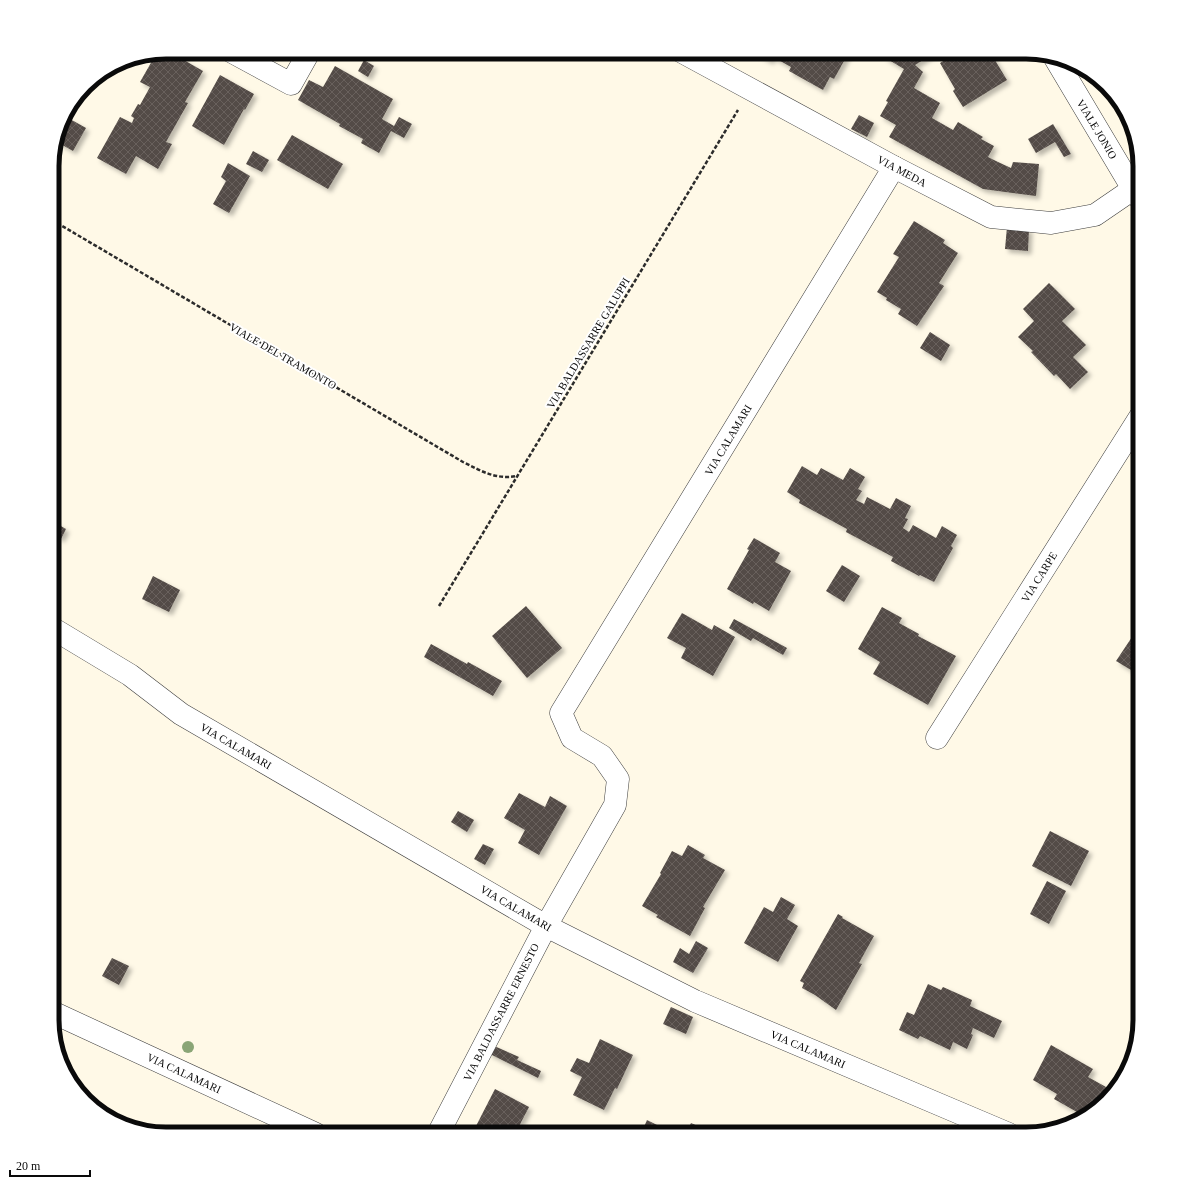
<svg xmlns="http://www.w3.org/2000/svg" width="1192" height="1186" font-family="Georgia,serif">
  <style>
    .building { fill: url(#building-cross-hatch); filter: url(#shadow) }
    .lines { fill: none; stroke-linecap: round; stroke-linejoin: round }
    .minor-casing { stroke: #3d3d3d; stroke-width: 23 }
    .tertiary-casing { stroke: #3d3d3d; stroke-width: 23 }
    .path { stroke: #2c2c2c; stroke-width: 2.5; stroke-dasharray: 4 2; stroke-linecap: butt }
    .minor { stroke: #fff; stroke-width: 22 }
    .tertiary { stroke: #fff; stroke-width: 22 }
    .tree { fill: #8aa576 }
    .labels { text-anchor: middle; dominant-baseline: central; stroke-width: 4; stroke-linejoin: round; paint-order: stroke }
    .street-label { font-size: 11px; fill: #0a0a0a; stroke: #fff }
    .rim { fill: none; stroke: #0a0a0a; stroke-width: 5 }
  </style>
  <defs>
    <pattern id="building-cross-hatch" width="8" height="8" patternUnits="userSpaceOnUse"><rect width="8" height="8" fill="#534b46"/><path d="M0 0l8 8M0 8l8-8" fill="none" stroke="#67605c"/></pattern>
    <filter id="shadow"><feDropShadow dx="3.5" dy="3.5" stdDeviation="2" flood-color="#0004"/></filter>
  </defs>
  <rect width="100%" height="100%" fill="#fff9e7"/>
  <g class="building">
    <path d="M 170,52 L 203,71 L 185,102 L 188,103 L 166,142 L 172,144 L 158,169 L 136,156 L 126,174 L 97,158 L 120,117 L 132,123 L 134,118 L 131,116 L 138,104 L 140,105 L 150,87 L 140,82 L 156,54 L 166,60 Z"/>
    <path d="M 753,52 L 849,52 L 834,79 L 830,77 L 823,90 L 789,71 L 791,67 L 773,57 L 770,61 Z"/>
    <path d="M 887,52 L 936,52 L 915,65 L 923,72 L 914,88 L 940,103 L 932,118 L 953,130 L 958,122 L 983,137 L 981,139 L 994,146 L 988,157 L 998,162 L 1011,168 L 1013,162 L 1039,164 L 1036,196 L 983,189 L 889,137 L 896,125 L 880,116 L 888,102 L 886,101 L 904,69 L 884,57 Z"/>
    <path d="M 958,52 L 990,52 L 1007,80 L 963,107 L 953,91 L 955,89 L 940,63 Z"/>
    <path d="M 364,60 L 374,66 L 368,77 L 358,71 Z"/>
    <path d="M 335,66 L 393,99 L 382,119 L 394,126 L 399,117 L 412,124 L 404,138 L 391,131 L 379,153 L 361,143 L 363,139 L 339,126 L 340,124 L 298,100 L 309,80 L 323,87 Z"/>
    <path d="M 220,75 L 254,94 L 245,110 L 244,109 L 224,145 L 192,126 Z"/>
    <path d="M 859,115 L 874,123 L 867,137 L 851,129 Z"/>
    <path d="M 70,119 L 86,128 L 73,151 L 57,142 Z"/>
    <path d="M 1053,124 L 1071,154 L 1064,157 L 1055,142 L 1036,153 L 1028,139 Z"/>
    <path d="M 292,135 L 343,164 L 328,189 L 277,160 Z"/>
    <path d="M 253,151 L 269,160 L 262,172 L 246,164 Z"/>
    <path d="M 228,163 L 250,176 L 229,213 L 213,204 L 226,181 L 221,177 Z"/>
    <path d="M 914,221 L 945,240 L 943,243 L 958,253 L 939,283 L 944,286 L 917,326 L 898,314 L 901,309 L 886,300 L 887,298 L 877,292 L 899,257 L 893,254 Z"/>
    <path d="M 1007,227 L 1029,229 L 1028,251 L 1005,249 Z"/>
    <path d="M 1049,283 L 1075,309 L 1062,321 L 1086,345 L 1073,357 L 1088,372 L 1070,389 L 1056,374 L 1054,376 L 1031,352 L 1033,351 L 1018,337 L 1034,321 L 1023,309 Z"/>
    <path d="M 930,332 L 950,345 L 941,361 L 920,348 Z"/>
    <path d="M 802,466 L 817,475 L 821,468 L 843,480 L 850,468 L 865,477 L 858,489 L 862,491 L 856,500 L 864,504 L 867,497 L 890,509 L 896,498 L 911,506 L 905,518 L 908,519 L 903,528 L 909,532 L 913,525 L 936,538 L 942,526 L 957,535 L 951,546 L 953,548 L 934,582 L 920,575 L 919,576 L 891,561 L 893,557 L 846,532 L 847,529 L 799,503 L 800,500 L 787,492 Z"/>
    <path d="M 52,521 L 66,529 L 61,539 L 52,534 Z"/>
    <path d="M 754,538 L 780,553 L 775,562 L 791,571 L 769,611 L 754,602 L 753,604 L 727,589 L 749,550 L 747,549 Z"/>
    <path d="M 842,565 L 860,576 L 844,602 L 826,591 Z"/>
    <path d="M 153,576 L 180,590 L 169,612 L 142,599 Z"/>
    <path d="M 526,606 L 562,648 L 527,678 L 492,636 Z"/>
    <path d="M 882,607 L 902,618 L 899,623 L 919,634 L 918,636 L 956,656 L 928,705 L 873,674 L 880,662 L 858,649 Z"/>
    <path d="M 682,613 L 712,630 L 714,625 L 735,637 L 713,676 L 681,658 L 686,648 L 667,638 Z"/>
    <path d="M 734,619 L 787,648 L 783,655 L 753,638 L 751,641 L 729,628 Z"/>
    <path d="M 1140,625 L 1140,664 L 1136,662 L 1131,670 L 1116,661 Z"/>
    <path d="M 431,644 L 467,664 L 468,662 L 502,681 L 493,696 L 424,657 Z"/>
    <path d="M 1140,671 L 1140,688 L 1132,683 Z"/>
    <path d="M 519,793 L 545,807 L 550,796 L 567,806 L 539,855 L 518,843 L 525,830 L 504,818 Z"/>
    <path d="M 458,811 L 474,820 L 467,832 L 451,822 Z"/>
    <path d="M 1050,831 L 1089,851 L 1071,886 L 1032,866 Z"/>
    <path d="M 483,844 L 494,849 L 485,865 L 474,859 Z"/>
    <path d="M 688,845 L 705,855 L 703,858 L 725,870 L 703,907 L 705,908 L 690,936 L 656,917 L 658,915 L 642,906 L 661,874 L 660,873 L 672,851 L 682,856 Z"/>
    <path d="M 1047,881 L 1066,891 L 1049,924 L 1030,914 Z"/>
    <path d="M 781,897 L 795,905 L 787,919 L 798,926 L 778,962 L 744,943 L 764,907 L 773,912 Z"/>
    <path d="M 838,914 L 843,917 L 842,918 L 874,936 L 859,963 L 862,964 L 836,1010 L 815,995 L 802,988 L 804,983 L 800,981 Z"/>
    <path d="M 696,941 L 708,948 L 693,973 L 673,962 L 680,948 L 689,954 Z"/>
    <path d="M 112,958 L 129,966 L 119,985 L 102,976 Z"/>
    <path d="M 928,984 L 941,990 L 943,987 L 972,1000 L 970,1006 L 1002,1021 L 994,1038 L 973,1028 L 971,1034 L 973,1035 L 967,1049 L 953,1042 L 950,1050 L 920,1036 L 918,1039 L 899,1030 L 907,1012 L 914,1015 Z"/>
    <path d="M 671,1007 L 693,1017 L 686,1034 L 663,1024 Z"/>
    <path d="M 600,1039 L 633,1055 L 617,1089 L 615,1088 L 604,1110 L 573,1095 L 582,1077 L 570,1071 L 577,1058 L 589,1063 Z"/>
    <path d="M 492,1045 L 519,1057 L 517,1060 L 541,1071 L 538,1078 L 488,1053 Z"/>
    <path d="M 1051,1045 L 1093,1069 L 1088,1077 L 1106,1087 L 1093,1111 L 1084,1116 L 1054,1099 L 1057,1094 L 1033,1080 Z"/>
    <path d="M 76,1088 L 85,1093 L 83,1097 L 80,1095 Z"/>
    <path d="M 495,1089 L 529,1107 L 515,1134 L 491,1134 L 476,1126 Z"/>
    <path d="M 647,1120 L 675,1134 L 654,1134 L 643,1129 Z"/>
    <path d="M 691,1123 L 709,1131 L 708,1134 L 686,1134 Z"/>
  </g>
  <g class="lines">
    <defs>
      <g id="minor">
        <path d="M 232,52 L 291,84 L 309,52"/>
        <path d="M 682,52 L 894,167 L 991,217 L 1051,223 L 1095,215 L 1133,189"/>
        <path d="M 52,628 L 130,675 L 181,714 L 546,926 L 695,1001 L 1009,1134"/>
        <path d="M 937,738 L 1140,417"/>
        <path d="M 52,1012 L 316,1134"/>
        <path d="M 438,1134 L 546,926 L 615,805 L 618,779 L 602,756 L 572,738 L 561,713 L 894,167"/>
      </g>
      <path id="tertiary" d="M 1055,58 L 1133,189 L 1140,199"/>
    </defs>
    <use href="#minor" class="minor-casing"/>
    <use href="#tertiary" class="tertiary-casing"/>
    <g class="path">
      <path d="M 52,220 L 463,462 C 481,471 496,480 517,476"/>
      <path d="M 439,606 L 738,110"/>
    </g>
    <use href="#minor" class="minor"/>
    <use href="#tertiary" class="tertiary"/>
  </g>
  <circle class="tree" cx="188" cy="1047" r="6"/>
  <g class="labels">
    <g class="street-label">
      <text transform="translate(1097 129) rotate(59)">VIALE JONIO</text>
      <text transform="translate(902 171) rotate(28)">VIA MEDA</text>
      <text transform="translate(588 343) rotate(-59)">VIA BALDASSARRE GALUPPI</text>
      <text transform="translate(283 356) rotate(30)">VIALE DEL TRAMONTO</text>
      <text transform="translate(728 440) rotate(-59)">VIA CALAMARI</text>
      <text transform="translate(1039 577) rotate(-58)">VIA CARPE</text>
      <text transform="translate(236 746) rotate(30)">VIA CALAMARI</text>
      <text transform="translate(516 908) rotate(30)">VIA CALAMARI</text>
      <text transform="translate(501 1012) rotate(-63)">VIA BALDASSARRE ERNESTO</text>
      <text transform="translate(808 1049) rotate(23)">VIA CALAMARI</text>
      <text transform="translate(184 1073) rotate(25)">VIA CALAMARI</text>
    </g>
  </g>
  <path d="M0 0H1192V1186H0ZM166 59H1026A107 107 0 0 1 1133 166V1020A107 107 0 0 1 1026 1127H166A107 107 0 0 1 59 1020V166A107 107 0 0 1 166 59Z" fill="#fff" fill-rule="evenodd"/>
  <path class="rim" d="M166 59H1026A107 107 0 0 1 1133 166V1020A107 107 0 0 1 1026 1127H166A107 107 0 0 1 59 1020V166A107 107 0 0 1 166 59Z"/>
  <path d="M10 1170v6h80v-6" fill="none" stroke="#0a0a0a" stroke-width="2"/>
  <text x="16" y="1170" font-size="12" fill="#0a0a0a" stroke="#ffffff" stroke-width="3" paint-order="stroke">20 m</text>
</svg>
